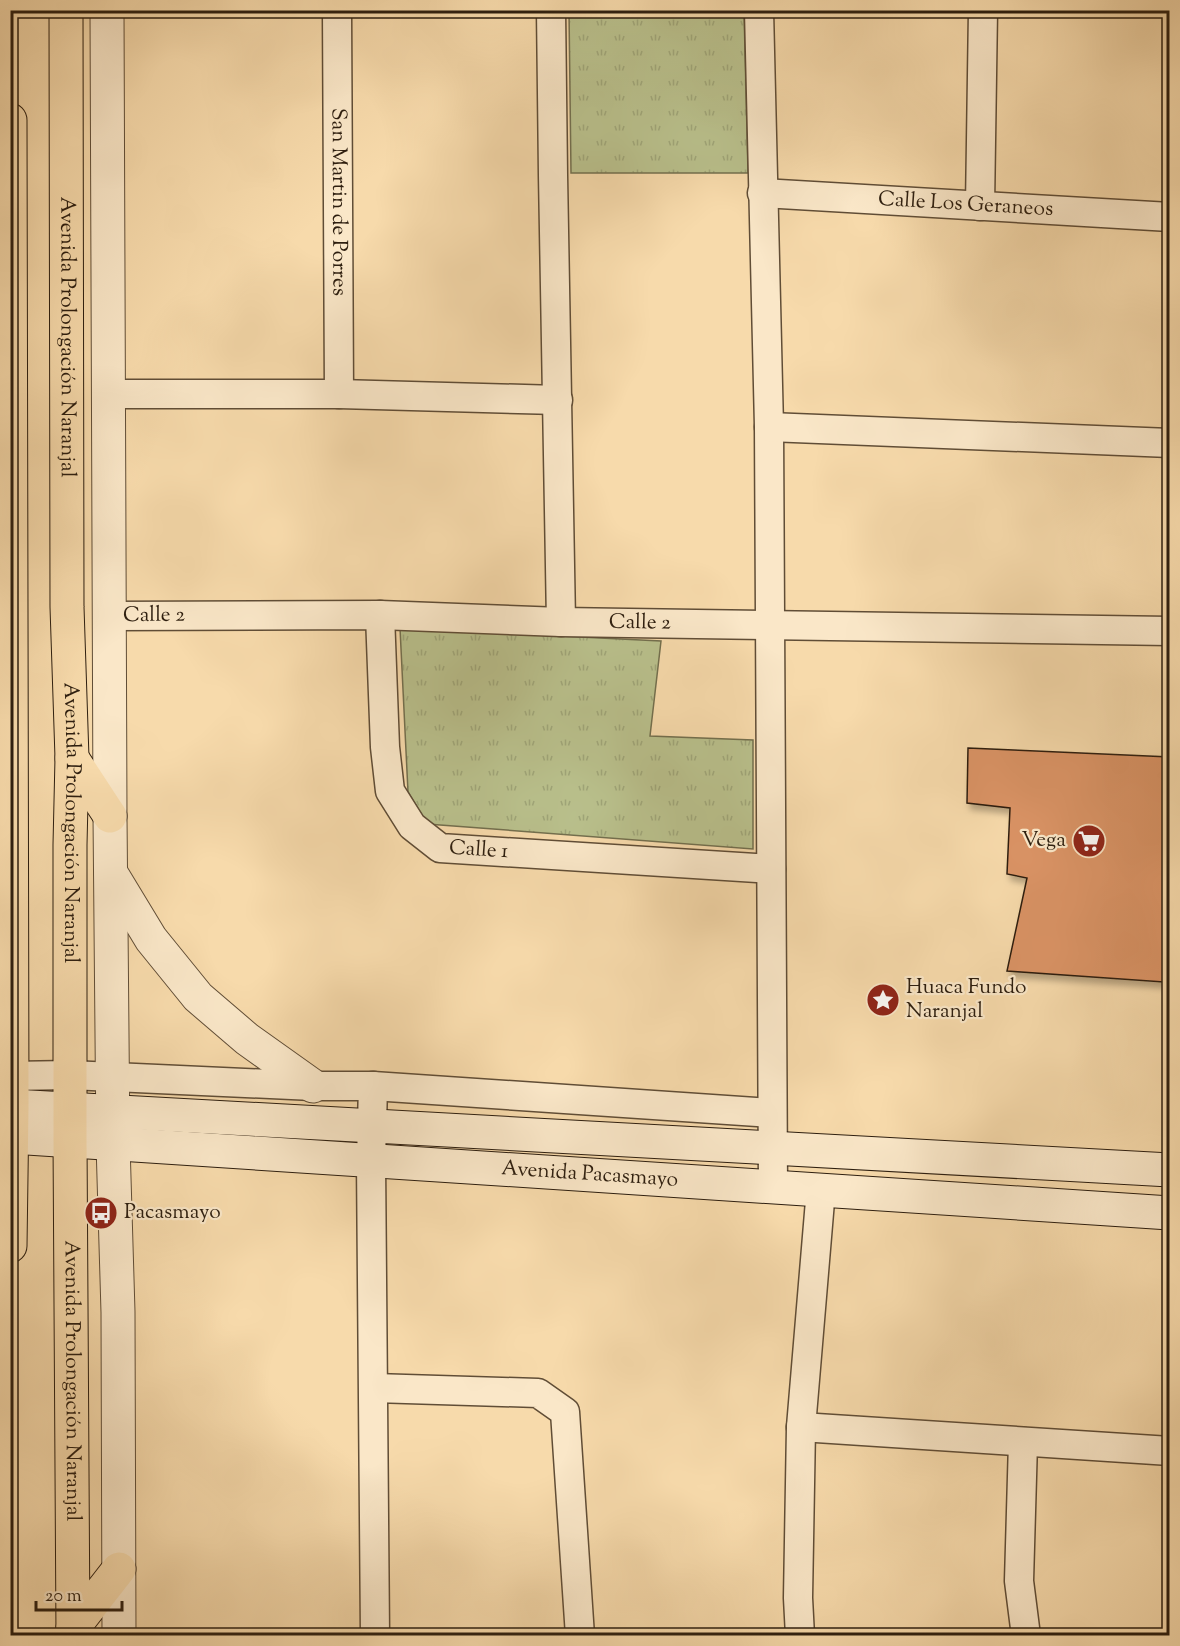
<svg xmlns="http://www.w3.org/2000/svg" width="1180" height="1646" font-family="'Sorts Mill Goudy',serif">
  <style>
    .park { fill: url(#park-tufts); stroke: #736f4e; stroke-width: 1.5 }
    .building { fill: #da9365; stroke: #2d1e0f; stroke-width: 1.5; filter: url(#shadow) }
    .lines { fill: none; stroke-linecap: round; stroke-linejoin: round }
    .minor-casing { stroke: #604d36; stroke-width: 31 }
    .tertiary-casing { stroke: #604d36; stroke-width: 35 }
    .secondary-casing { stroke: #2d1e0f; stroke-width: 35 }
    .primary-casing { stroke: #2d1e0f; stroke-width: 35 }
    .minor { stroke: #fae7c8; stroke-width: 28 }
    .tertiary { stroke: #fae7c8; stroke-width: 33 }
    .secondary { stroke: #fae7c8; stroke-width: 33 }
    .primary { stroke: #f7daab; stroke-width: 33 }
    .labels { text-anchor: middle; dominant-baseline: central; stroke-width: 4.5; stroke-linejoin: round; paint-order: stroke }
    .street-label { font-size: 21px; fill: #2d1e0f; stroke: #fae7c8 }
    .poi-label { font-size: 21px; fill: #2d1e0f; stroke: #fae7c8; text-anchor: start }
  </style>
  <defs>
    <pattern id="park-tufts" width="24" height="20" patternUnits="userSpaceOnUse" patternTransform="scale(1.5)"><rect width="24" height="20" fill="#b9c08c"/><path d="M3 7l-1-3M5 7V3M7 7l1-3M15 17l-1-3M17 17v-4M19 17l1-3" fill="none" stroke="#9fa578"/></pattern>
    <filter id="shadow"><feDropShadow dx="3.5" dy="6" stdDeviation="3" flood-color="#0004"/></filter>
  </defs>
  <rect width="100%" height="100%" fill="#f7daab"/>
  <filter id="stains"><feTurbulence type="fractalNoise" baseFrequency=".00333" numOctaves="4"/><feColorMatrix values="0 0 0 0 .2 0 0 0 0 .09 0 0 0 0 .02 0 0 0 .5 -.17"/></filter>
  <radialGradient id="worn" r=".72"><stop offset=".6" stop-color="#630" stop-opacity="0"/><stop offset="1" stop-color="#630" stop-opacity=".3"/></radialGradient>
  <g class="park">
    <path d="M 569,11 L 744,11 L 748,173 L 571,173 Z"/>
    <path d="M 400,628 L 661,641 L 650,736 L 753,740 L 753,849 L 427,824 L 408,792 Z"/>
  </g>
  <path class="building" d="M 968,748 L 1170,757 L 1170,942 L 1164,982 L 1007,971 L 1027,878 L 1007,874 L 1010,808 L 967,803 Z"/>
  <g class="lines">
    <defs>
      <g id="minor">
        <path id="s1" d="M 337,10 L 339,394"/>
        <path d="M 551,10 L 553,175 L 561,622"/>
        <path d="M 759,10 L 769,427 L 773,1187"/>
        <path id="s2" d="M 762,193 L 1170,217"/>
        <path d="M 980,206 L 983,10"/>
        <path d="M 109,394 L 339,394 L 558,400"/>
        <path d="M 769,427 L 1170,443"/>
        <path id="s3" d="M 380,615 L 385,747 L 390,791 L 412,826 L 440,848 L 771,869"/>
        <path id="s4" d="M 110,616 L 380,615 L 561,622 L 1170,631"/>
        <path d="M 10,1076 L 70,1075 L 313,1086 L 373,1086 L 772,1113"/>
        <path d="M 373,1086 L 371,1161 L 375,1636"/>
        <path d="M 374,1388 L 538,1393 L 565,1412 L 580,1636"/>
        <path d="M 801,1427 L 1170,1451"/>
        <path d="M 1023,1442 L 1019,1581 L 1026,1636"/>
        <path d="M 800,1636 L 798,1598 L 801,1427 L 821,1189"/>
      </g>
      <g id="tertiary">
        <path d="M 107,10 L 110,816 L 113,1144 L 118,1312 L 119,1636"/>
        <path d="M 111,873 L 151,939 L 198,997 L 247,1039 L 313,1086"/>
      </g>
      <g id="secondary">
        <path d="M 12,1106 L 1170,1170"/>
        <path id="s5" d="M 12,1137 L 1170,1213"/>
      </g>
      <g id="primary">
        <path id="s6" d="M 66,10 L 67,607 L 72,758 L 70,845 L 70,1140 L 73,1636"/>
        <path d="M 10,120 L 12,1106 L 10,1246"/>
        <path d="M 72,758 L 110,816"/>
        <path d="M 73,1628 L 119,1569"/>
      </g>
    </defs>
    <use href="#minor" class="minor-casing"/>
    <use href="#tertiary" class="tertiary-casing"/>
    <use href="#secondary" class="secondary-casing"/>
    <use href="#primary" class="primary-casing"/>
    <use href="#minor" class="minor"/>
    <use href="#tertiary" class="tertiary"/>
    <use href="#secondary" class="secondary"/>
    <use href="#primary" class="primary"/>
  </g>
  <defs>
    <symbol id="supermarket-disc" viewBox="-11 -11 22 22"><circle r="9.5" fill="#8f2418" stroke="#fae7c8"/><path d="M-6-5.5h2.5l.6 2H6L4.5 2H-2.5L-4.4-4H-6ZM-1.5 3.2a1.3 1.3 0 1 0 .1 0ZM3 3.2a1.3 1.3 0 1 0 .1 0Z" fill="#fff"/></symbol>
    <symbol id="sight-disc" viewBox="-11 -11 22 22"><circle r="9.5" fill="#8f2418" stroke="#fae7c8"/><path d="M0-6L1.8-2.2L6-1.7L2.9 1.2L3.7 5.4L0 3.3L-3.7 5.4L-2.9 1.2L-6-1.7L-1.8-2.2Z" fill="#fff"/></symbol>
    <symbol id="bus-disc" viewBox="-11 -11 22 22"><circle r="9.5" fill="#8f2418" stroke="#fae7c8"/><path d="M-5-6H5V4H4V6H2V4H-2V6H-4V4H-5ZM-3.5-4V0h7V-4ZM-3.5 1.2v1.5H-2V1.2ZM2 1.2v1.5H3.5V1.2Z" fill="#fff"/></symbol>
  </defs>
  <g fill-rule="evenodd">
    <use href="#supermarket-disc" x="1070" y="822" width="38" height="38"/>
    <use href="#sight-disc" x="864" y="981" width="38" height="38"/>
    <use href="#bus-disc" x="82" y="1194" width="38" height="38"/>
  </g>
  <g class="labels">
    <g class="street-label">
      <text stroke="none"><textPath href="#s1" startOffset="192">San Martin de Porres</textPath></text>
      <text stroke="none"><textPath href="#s2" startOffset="204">Calle Los Geraneos</textPath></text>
      <text stroke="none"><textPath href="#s6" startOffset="327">Avenida Prolongación Naranjal</textPath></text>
      <text stroke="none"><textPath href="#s4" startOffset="44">Calle 2</textPath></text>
      <text stroke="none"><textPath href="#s4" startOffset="530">Calle 2</textPath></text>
      <text stroke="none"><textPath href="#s6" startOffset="813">Avenida Prolongación Naranjal</textPath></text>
      <text stroke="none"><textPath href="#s3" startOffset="292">Calle 1</textPath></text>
      <text stroke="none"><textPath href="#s5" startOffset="579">Avenida Pacasmayo</textPath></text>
      <text stroke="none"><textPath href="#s6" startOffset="1371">Avenida Prolongación Naranjal</textPath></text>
    </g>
    <g class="poi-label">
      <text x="1066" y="841" text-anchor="end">Vega</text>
      <text x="906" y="988">Huaca Fundo<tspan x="906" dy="24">Naranjal</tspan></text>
      <text x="124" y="1213">Pacasmayo</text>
    </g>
  </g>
  <rect width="1180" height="1646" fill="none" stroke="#f7daab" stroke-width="36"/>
  <rect x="12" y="12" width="1156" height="1622" fill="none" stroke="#2d1e0f" stroke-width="3"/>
  <rect x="18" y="18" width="1144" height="1610" fill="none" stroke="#2d1e0f" stroke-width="1.5"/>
  <path d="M36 1601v9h86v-9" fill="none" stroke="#2d1e0f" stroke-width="3"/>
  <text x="45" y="1601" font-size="18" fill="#2d1e0f" stroke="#fae7c8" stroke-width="4.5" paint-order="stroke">20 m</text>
  <rect width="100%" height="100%" filter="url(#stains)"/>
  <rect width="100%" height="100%" fill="url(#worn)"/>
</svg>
